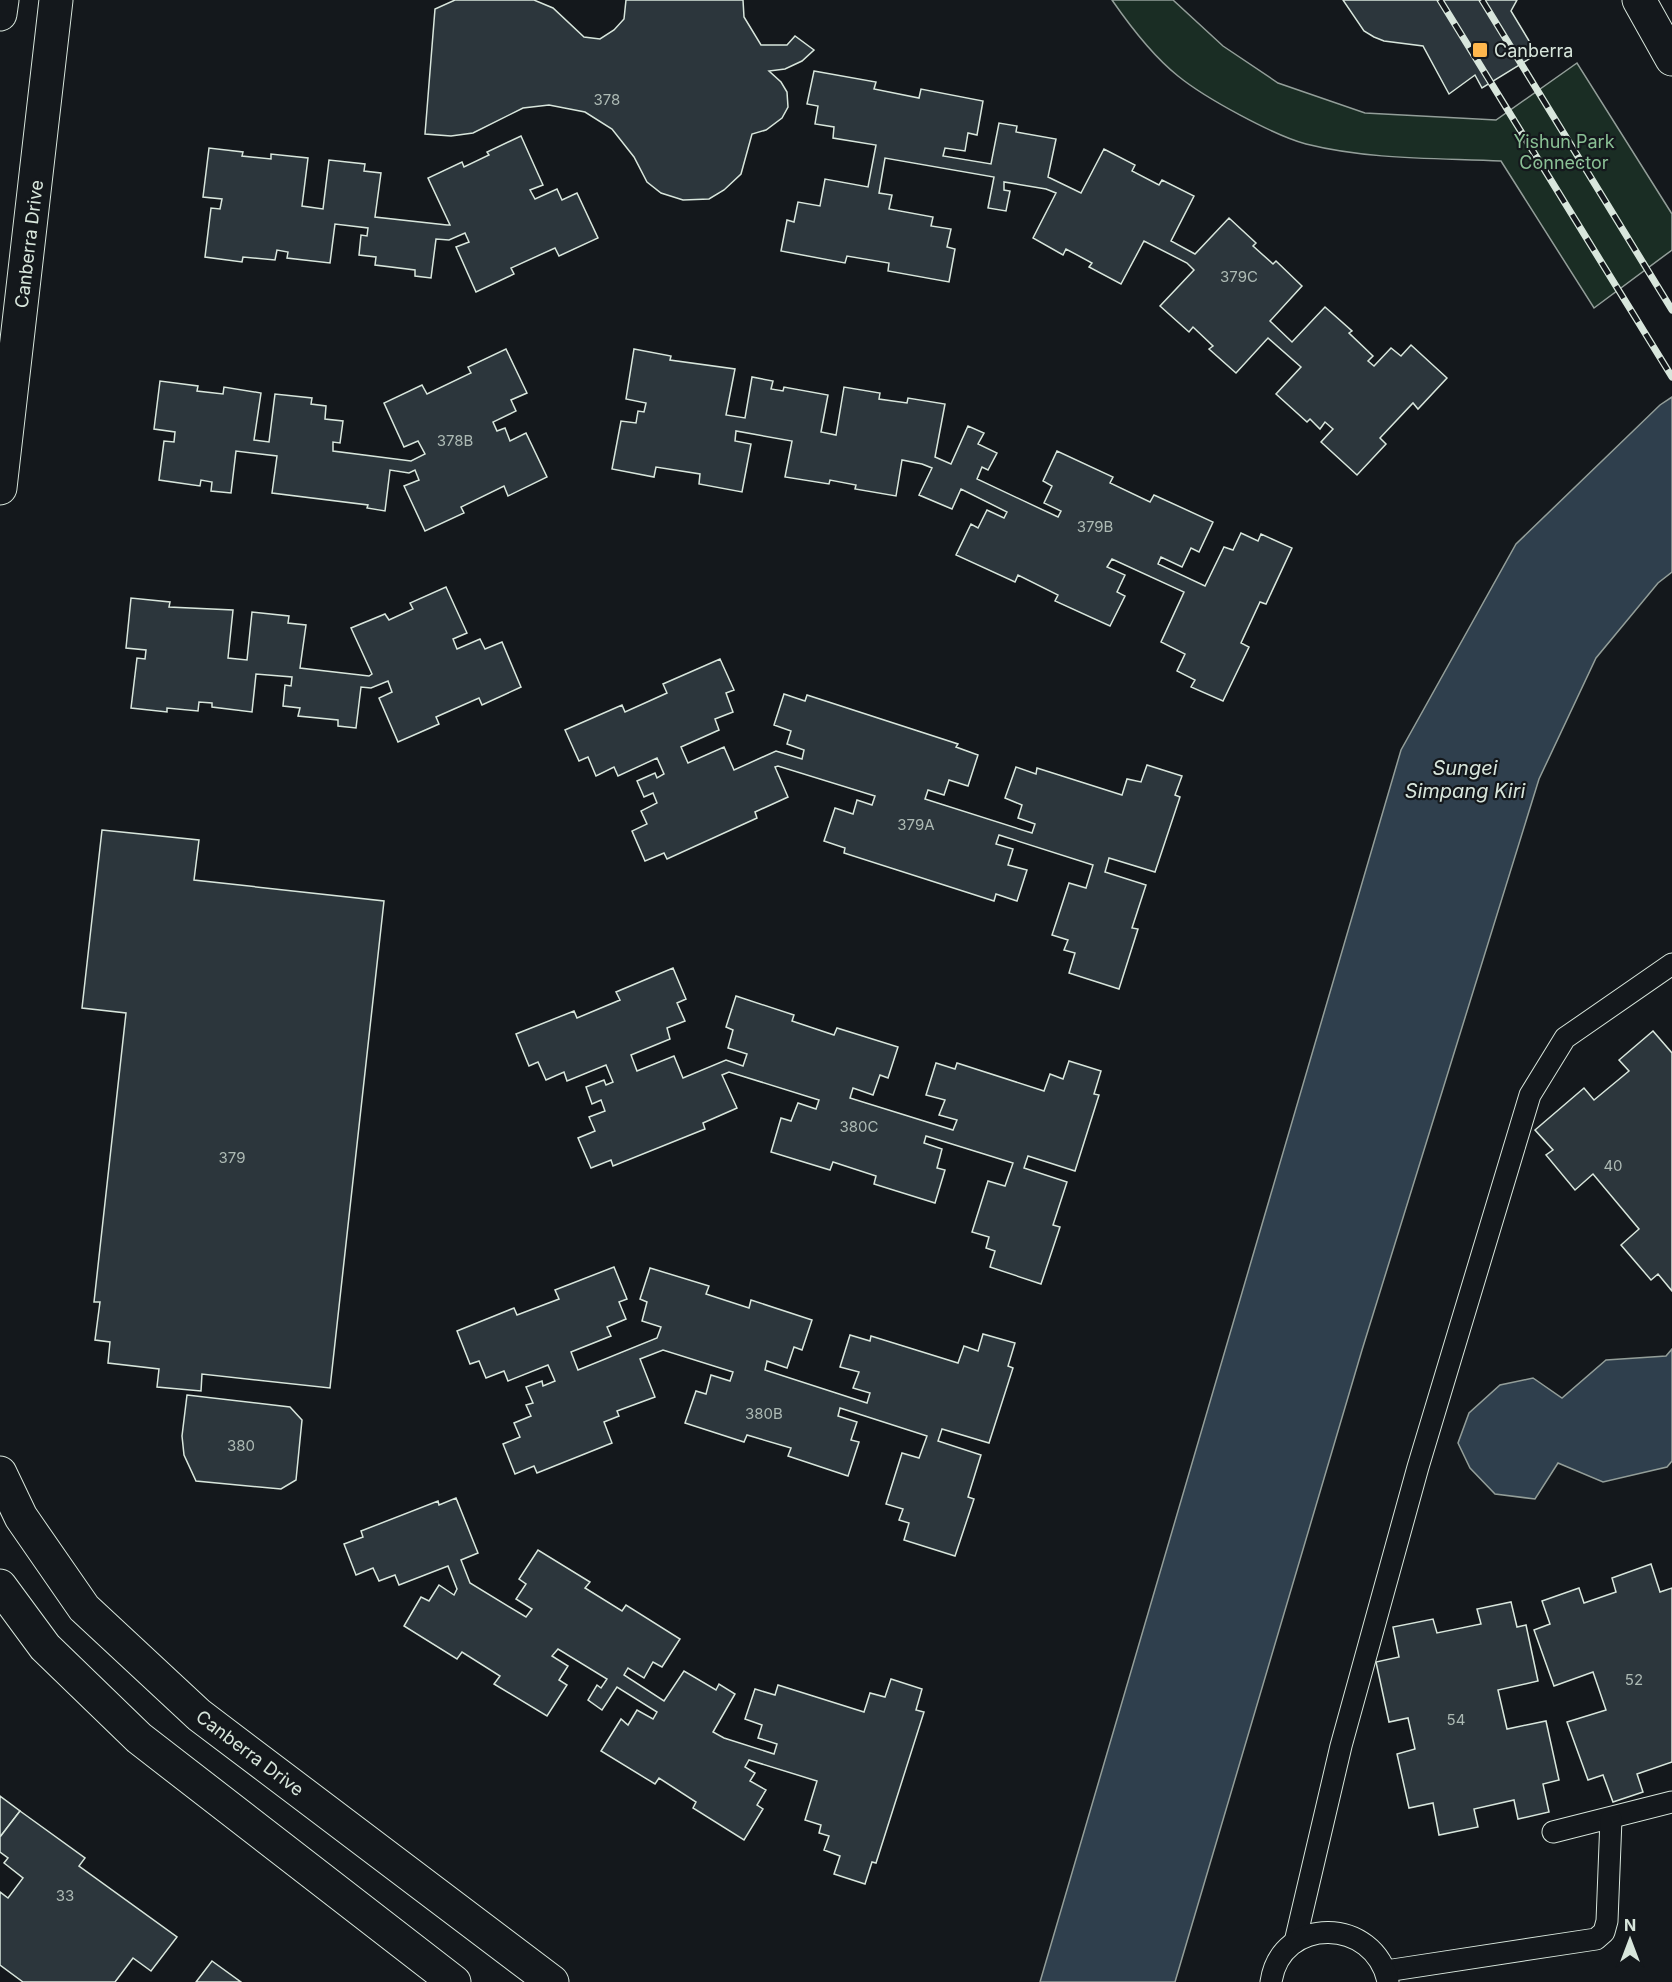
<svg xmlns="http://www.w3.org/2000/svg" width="1672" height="1982" font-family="Inter,sans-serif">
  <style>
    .green { fill: #1a2d24; stroke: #939e99; stroke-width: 1.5 }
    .water { fill: #2f3f4d; stroke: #939e99; stroke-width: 1.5 }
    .building { fill: #2c363c; stroke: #d8e6dc; stroke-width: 1.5 }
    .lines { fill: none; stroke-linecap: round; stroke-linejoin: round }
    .lane-casing { stroke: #d8e6dc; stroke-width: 23 }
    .street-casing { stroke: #d8e6dc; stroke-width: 35 }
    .primary-casing { stroke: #d8e6dc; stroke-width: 35 }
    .lane { stroke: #14181c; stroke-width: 21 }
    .street { stroke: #14181c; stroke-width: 33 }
    .primary { stroke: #14181c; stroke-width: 33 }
    .rail-casing { stroke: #d8e6dc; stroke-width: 7 }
    .rail { stroke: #14181c; stroke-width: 4.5; stroke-dasharray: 14; stroke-linecap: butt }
    .poi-dot { fill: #ffb74d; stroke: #14181c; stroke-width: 2 }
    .labels { text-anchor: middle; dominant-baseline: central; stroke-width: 4.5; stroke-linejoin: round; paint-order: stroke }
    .number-label { font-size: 15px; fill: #adbab4 }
    .poi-label { font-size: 18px; fill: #d8e6dc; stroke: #14181c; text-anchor: start }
    .park-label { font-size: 18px; fill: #8ac095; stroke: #14181c }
    .street-label { font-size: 18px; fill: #d8e6dc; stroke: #14181c }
    .water-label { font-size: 20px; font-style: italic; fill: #d8e6dc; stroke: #14181c }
  </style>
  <rect width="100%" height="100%" fill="#14181c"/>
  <path class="green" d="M 1112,0 L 1173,0 L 1223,46 L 1278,83 L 1365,113 L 1496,120 L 1577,63 L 1672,214 L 1672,250 L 1594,308 L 1501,161 C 1437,158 1370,160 1306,144 C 1273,135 1205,98 1178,76 C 1153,56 1130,26 1112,0 Z"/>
  <g class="water">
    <path d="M 1672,397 L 1672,572 L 1658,583 L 1596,658 L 1539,779 L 1362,1350 L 1175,1982 L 1040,1982 L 1401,750 L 1516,544 L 1660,405 Z"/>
    <path d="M 1672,1349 L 1672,1461 L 1667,1467 L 1603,1482 L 1558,1463 L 1535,1499 L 1495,1494 L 1470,1468 L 1458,1443 L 1469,1413 L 1500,1385 L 1533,1378 L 1562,1398 L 1606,1360 L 1666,1356 Z"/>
  </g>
  <g class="building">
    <path d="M 455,0 L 534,0 L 553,8 L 584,37 L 600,39 L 614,30 L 624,19 L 626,0 L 743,0 L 744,17 L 761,45 L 787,45 L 795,36 L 814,50 L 802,61 L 785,69 L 769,71 L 781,82 L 787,92 L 788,107 L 782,118 L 766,130 L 752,134 L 741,174 L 724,190 L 709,199 L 683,200 L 661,193 L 647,182 L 634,157 L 612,129 L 585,112 L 549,105 L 523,108 L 473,133 L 451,136 L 425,134 L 435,9 Z"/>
    <path d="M 1343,0 L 1517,0 L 1511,11 L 1537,54 L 1482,88 L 1475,75 L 1449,94 L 1423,46 L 1384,41 L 1374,37 L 1364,31 Z"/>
    <path d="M 814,71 L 876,82 L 874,89 L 919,98 L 921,89 L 983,101 L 977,135 L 968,133 L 965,151 L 945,148 L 943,156 L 991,164 L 999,123 L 1017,126 L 1016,132 L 1056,139 L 1048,177 L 1081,193 L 1104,149 L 1135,165 L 1132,171 L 1159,185 L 1162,180 L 1194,196 L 1171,241 L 1195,254 L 1229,218 L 1256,243 L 1253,246 L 1273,264 L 1276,261 L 1302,286 L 1270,321 L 1292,342 L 1325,307 L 1352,331 L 1349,333 L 1373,356 L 1368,361 L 1374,366 L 1391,348 L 1401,356 L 1411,345 L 1447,378 L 1418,409 L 1413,403 L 1380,438 L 1386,444 L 1357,475 L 1321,442 L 1333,429 L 1325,422 L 1320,429 L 1310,419 L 1307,422 L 1276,394 L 1301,367 L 1268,338 L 1236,373 L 1209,349 L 1213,346 L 1193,327 L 1189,332 L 1160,306 L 1194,270 L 1187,263 L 1144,241 L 1121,284 L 1089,267 L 1092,263 L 1066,249 L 1063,255 L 1033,238 L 1056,193 L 1046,189 L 1004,182 L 1004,190 L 1010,191 L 1006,211 L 988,208 L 994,177 L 885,158 L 879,193 L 892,195 L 889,209 L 933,217 L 931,226 L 951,229 L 947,247 L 955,249 L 949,282 L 888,271 L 889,263 L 847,256 L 845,263 L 781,251 L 787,220 L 794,222 L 798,202 L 820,206 L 825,179 L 868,187 L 876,145 L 833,138 L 834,127 L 815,124 L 818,106 L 807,104 Z"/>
    <path d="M 521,136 L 543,185 L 530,190 L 535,199 L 557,189 L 562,200 L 577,193 L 598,238 L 559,256 L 555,248 L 511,268 L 514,274 L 476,292 L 456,247 L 469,242 L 465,233 L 449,240 L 436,239 L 431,278 L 415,276 L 415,270 L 375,265 L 376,257 L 359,255 L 361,235 L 367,236 L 368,228 L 335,224 L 330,263 L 287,258 L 288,252 L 277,250 L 275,260 L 243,257 L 242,262 L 205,257 L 211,208 L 220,209 L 222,199 L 203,197 L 209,148 L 243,152 L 242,156 L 271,159 L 271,154 L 308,158 L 302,206 L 323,209 L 329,160 L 365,164 L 364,171 L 381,173 L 375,217 L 447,225 L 450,225 L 428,178 L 462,162 L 464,167 L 489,155 L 487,152 Z"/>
    <path d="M 506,349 L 527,393 L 511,400 L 516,411 L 493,422 L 497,431 L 505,428 L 510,441 L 526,433 L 547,477 L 508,496 L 504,486 L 461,507 L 464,513 L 425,531 L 404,486 L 419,480 L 415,470 L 409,473 L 390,470 L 385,511 L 367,508 L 368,505 L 272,493 L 277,456 L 236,451 L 231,493 L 211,491 L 212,482 L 201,480 L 200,486 L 159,480 L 164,441 L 174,442 L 175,432 L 154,429 L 160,381 L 198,386 L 197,391 L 223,394 L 224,387 L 261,393 L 254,440 L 269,442 L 275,394 L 312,398 L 311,404 L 326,406 L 325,419 L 343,421 L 340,443 L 333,442 L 333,451 L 411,461 L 425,454 L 418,441 L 404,447 L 384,403 L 422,385 L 427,394 L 471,373 L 468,367 Z"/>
    <path d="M 634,349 L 671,356 L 670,360 L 735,369 L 726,415 L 745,418 L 752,377 L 773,381 L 771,389 L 783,391 L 784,387 L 828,395 L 821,432 L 836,435 L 844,387 L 880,393 L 879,399 L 907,403 L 908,398 L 945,404 L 935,457 L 951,464 L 968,426 L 984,433 L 978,444 L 997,453 L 988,470 L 982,467 L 977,479 L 1058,517 L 1061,511 L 1044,503 L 1052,486 L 1043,481 L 1057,451 L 1113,477 L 1110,483 L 1150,502 L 1154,495 L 1213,522 L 1199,552 L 1191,548 L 1182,567 L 1161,557 L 1158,564 L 1205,586 L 1224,547 L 1233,550 L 1241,533 L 1258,541 L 1261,534 L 1292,548 L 1266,604 L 1260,602 L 1241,643 L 1249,647 L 1223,701 L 1191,687 L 1195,680 L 1177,671 L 1185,654 L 1161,642 L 1184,592 L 1112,559 L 1107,567 L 1125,575 L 1117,592 L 1125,596 L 1110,626 L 1055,601 L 1058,595 L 1018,575 L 1015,582 L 956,555 L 971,524 L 978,528 L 987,510 L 1004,518 L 1007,512 L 961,489 L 952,509 L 919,495 L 932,468 L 922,464 L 902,460 L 896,496 L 855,489 L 856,485 L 830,480 L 829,484 L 785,477 L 792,441 L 736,431 L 735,441 L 751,444 L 742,492 L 699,484 L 700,474 L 656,467 L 654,477 L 612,469 L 621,421 L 636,423 L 638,411 L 644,412 L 646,403 L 626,399 Z"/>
    <path d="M 446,587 L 467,633 L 453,639 L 457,649 L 480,639 L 485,649 L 502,642 L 521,687 L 482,705 L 479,698 L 436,717 L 439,724 L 398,742 L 379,698 L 392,692 L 388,681 L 371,688 L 361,687 L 356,728 L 338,726 L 338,720 L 298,716 L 300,708 L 283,706 L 285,685 L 291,686 L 292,677 L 256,674 L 252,712 L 212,707 L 212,703 L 199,702 L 198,711 L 167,708 L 167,712 L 131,708 L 137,658 L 145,659 L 146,650 L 126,648 L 131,598 L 170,602 L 169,607 L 233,610 L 228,658 L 247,660 L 252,612 L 289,616 L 288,623 L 306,625 L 300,668 L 369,676 L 372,674 L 351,628 L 385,614 L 389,620 L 413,609 L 410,603 Z"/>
    <path d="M 720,659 L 734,690 L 726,693 L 733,712 L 715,719 L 719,730 L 681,747 L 688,763 L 724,747 L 734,770 L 776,751 L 802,759 L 804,750 L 787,744 L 791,731 L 774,725 L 784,694 L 805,701 L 807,695 L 958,744 L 956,747 L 978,755 L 968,786 L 949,780 L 944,795 L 928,790 L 925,799 L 1032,833 L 1035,824 L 1018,818 L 1022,805 L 1005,798 L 1016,767 L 1036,774 L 1037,768 L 1122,795 L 1127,779 L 1141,782 L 1147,765 L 1182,776 L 1175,795 L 1180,797 L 1155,872 L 1109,858 L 1105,872 L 1146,885 L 1132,928 L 1138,929 L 1119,989 L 1069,973 L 1075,953 L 1064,950 L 1068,940 L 1052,935 L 1069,883 L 1086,888 L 1093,865 L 999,835 L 996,844 L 1013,849 L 1008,865 L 1027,870 L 1017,901 L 996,894 L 994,901 L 844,853 L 845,848 L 824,841 L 835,808 L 853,814 L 857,800 L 872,805 L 875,796 L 778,766 L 775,767 L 788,797 L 755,812 L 757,818 L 667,859 L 664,853 L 645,861 L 632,831 L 647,824 L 641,811 L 657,803 L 653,793 L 644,797 L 637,781 L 655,773 L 657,778 L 664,774 L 657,758 L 618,776 L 614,767 L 596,776 L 588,757 L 579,761 L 565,730 L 622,705 L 625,712 L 667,693 L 663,684 Z"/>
    <path d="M 102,830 L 199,840 L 194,880 L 384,901 L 330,1388 L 202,1374 L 201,1391 L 157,1387 L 159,1369 L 108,1363 L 110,1342 L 95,1340 L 100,1302 L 94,1302 L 126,1013 L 82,1008 Z"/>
    <path d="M 673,968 L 686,999 L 677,1003 L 685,1021 L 667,1028 L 670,1039 L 631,1055 L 637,1071 L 674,1056 L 683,1078 L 726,1060 L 743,1066 L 747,1054 L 728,1048 L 733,1030 L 726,1027 L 736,996 L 794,1015 L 792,1021 L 834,1035 L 837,1028 L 898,1047 L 888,1078 L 880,1075 L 873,1095 L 853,1088 L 850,1098 L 953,1130 L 957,1120 L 939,1115 L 945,1100 L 926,1095 L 936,1063 L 955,1069 L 957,1063 L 1044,1091 L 1050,1074 L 1063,1079 L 1069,1061 L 1101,1071 L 1094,1094 L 1099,1095 L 1075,1171 L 1028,1156 L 1024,1168 L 1067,1182 L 1053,1225 L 1060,1227 L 1041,1284 L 990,1267 L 995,1251 L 986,1248 L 989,1237 L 972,1232 L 988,1181 L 1005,1186 L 1013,1163 L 926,1136 L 924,1143 L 942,1149 L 937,1168 L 945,1170 L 935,1203 L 874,1184 L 876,1176 L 833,1162 L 830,1170 L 771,1152 L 781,1118 L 791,1121 L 798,1103 L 816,1109 L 819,1100 L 729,1072 L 722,1075 L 737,1108 L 703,1123 L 705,1129 L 613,1166 L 611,1160 L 591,1168 L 578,1138 L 595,1131 L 589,1117 L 605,1111 L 601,1100 L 592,1104 L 586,1087 L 604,1080 L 606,1085 L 613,1082 L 606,1065 L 567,1081 L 564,1072 L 546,1080 L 538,1062 L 529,1066 L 516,1034 L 574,1011 L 577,1018 L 620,1000 L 616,992 Z"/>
    <path d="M 1653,1031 L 1672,1053 L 1672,1291 L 1658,1274 L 1651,1280 L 1621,1245 L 1639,1229 L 1593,1174 L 1575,1190 L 1546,1155 L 1553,1150 L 1535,1130 L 1584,1088 L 1594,1100 L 1629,1071 L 1619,1060 Z"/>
    <path d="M 614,1267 L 627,1299 L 619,1302 L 626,1319 L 607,1327 L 611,1336 L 571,1352 L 578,1370 L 657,1338 L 661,1327 L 642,1321 L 647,1302 L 640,1299 L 650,1268 L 709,1286 L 706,1294 L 749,1308 L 751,1300 L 812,1320 L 802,1350 L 794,1347 L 787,1368 L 767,1361 L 765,1370 L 867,1403 L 870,1393 L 853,1388 L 859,1372 L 840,1367 L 850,1335 L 870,1341 L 871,1336 L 958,1363 L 964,1346 L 978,1351 L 983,1334 L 1015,1343 L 1008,1366 L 1013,1368 L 989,1443 L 942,1429 L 938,1441 L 981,1455 L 968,1497 L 974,1499 L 955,1556 L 904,1540 L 909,1523 L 899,1520 L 903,1509 L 886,1504 L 902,1453 L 919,1458 L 927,1436 L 840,1408 L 838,1416 L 857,1422 L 851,1440 L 859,1442 L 848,1476 L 788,1456 L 791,1448 L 747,1435 L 744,1442 L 685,1423 L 696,1391 L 706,1394 L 711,1375 L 730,1381 L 733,1372 L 663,1350 L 640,1359 L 655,1397 L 617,1411 L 619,1416 L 604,1422 L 612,1443 L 537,1473 L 534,1466 L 515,1474 L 503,1444 L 520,1437 L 514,1423 L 531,1416 L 526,1405 L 533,1403 L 526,1387 L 542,1381 L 543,1386 L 555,1381 L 548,1365 L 508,1381 L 504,1371 L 486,1378 L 479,1361 L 470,1364 L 457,1331 L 514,1308 L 517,1315 L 559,1299 L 555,1290 Z"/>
    <path d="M 187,1395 L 290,1407 L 302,1420 L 296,1480 L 281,1489 L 196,1481 L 184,1455 L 182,1436 Z"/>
    <path d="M 456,1498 L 478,1553 L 461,1560 L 470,1583 L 526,1617 L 532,1609 L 516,1599 L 526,1584 L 519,1579 L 538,1550 L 590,1582 L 585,1588 L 622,1611 L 626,1605 L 680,1639 L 662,1667 L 653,1662 L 644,1678 L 628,1668 L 624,1675 L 664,1701 L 684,1671 L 716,1690 L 719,1684 L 735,1694 L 713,1732 L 724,1738 L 774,1754 L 777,1744 L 758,1738 L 762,1725 L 745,1719 L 755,1689 L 775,1695 L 778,1685 L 864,1712 L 870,1693 L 885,1697 L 891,1679 L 922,1689 L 916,1710 L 924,1712 L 876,1863 L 872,1862 L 865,1884 L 834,1874 L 840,1856 L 824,1850 L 829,1836 L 819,1833 L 821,1825 L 805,1820 L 817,1781 L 749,1760 L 745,1767 L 755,1773 L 750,1781 L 766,1790 L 757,1805 L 763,1809 L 744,1840 L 693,1808 L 696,1802 L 659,1778 L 655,1784 L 601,1751 L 621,1719 L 628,1725 L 637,1710 L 653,1719 L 657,1712 L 617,1687 L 602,1710 L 588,1700 L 597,1685 L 601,1688 L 607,1679 L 558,1649 L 552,1656 L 568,1666 L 559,1680 L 567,1685 L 547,1716 L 494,1684 L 500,1676 L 462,1652 L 457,1659 L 404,1626 L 421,1597 L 429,1601 L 439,1585 L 454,1595 L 457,1589 L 448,1566 L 399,1585 L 395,1575 L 379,1581 L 373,1568 L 356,1575 L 344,1544 L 363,1537 L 361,1531 L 438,1501 L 439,1505 Z"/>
    <path d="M 1651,1564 L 1660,1592 L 1672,1588 L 1672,1762 L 1637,1774 L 1643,1792 L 1613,1802 L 1603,1775 L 1588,1780 L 1567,1722 L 1606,1710 L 1593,1672 L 1554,1686 L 1534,1630 L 1550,1624 L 1542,1601 L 1579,1588 L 1584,1603 L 1616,1592 L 1612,1578 Z"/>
    <path d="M 1511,1602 L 1517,1627 L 1526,1625 L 1538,1681 L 1498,1690 L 1507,1729 L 1546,1721 L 1559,1780 L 1543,1784 L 1549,1812 L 1518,1819 L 1514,1800 L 1474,1809 L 1478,1827 L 1439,1835 L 1433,1803 L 1409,1808 L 1397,1754 L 1415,1749 L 1408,1718 L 1389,1722 L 1376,1662 L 1399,1657 L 1393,1627 L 1433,1619 L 1437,1633 L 1481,1624 L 1477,1609 Z"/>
    <path d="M 0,1796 L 20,1811 L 0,1837 Z"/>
    <path d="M 20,1811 L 85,1858 L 79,1866 L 177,1937 L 151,1971 L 133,1958 L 115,1982 L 23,1982 L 0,1965 L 0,1892 L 8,1898 L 23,1878 L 4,1863 L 8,1858 L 0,1852 L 0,1837 Z"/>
    <path d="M 212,1961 L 241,1982 L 196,1982 Z"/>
  </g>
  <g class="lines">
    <defs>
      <g id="lane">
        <path d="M 1553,1832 L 1672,1802"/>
        <path d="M 1295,1942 L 1341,1746 L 1418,1467 L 1530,1095 L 1565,1038 L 1672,964"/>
        <path d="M 1386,1971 L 1596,1939 L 1604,1932 L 1607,1921 L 1611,1819"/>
        <path d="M 1271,1982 C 1281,1915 1375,1917 1388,1982"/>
      </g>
      <g id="street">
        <path d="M 0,14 L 2,0"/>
        <path d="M 0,488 L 56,0"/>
        <path d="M 0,1473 L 21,1517 L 84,1608 L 199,1715 L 552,1982"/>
        <path d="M 0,1586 L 45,1647 L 139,1738 L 454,1982"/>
      </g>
      <path id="primary" d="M 1639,0 L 1672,59"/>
    </defs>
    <use href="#lane" class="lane-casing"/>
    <use href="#street" class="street-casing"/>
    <use href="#primary" class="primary-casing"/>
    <use href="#lane" class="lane"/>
    <use href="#street" class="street"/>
    <use href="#primary" class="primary"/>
    <defs>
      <g id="rail">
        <path d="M 1440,0 L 1672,377"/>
        <path d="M 1482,0 L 1672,310"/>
      </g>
    </defs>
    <use href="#rail" class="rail-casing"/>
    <use href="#rail" class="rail"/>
  </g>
  <rect class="poi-dot" x="1472" y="42" width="16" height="16" rx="3"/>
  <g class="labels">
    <g class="number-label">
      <text x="607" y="99">378</text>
      <text x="1239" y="276">379C</text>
      <text x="455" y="440">378B</text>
      <text x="1095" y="526">379B</text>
      <text x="916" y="824">379A</text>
      <text x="859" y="1126">380C</text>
      <text x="232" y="1157">379</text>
      <text x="1613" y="1165">40</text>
      <text x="764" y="1413">380B</text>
      <text x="241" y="1445">380</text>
      <text x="1634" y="1679">52</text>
      <text x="1456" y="1719">54</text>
      <text x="65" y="1895">33</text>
    </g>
    <g class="poi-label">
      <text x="1494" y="50">Canberra</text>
    </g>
    <g class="park-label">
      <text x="1564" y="141">Yishun Park<tspan x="1564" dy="21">Connector</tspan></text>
    </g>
    <g class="street-label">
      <text transform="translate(29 244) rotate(-83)">Canberra Drive</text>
      <text transform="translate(250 1753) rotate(37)">Canberra Drive</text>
    </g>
    <g class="water-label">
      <text x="1465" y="768">Sungei<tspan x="1465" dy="23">Simpang Kiri</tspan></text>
    </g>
  </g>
  <g transform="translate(1630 1940)" stroke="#14181c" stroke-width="4.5" paint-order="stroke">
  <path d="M0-4.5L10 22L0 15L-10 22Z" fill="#d8e6dc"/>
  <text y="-9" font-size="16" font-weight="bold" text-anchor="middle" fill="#d8e6dc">N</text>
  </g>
</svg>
